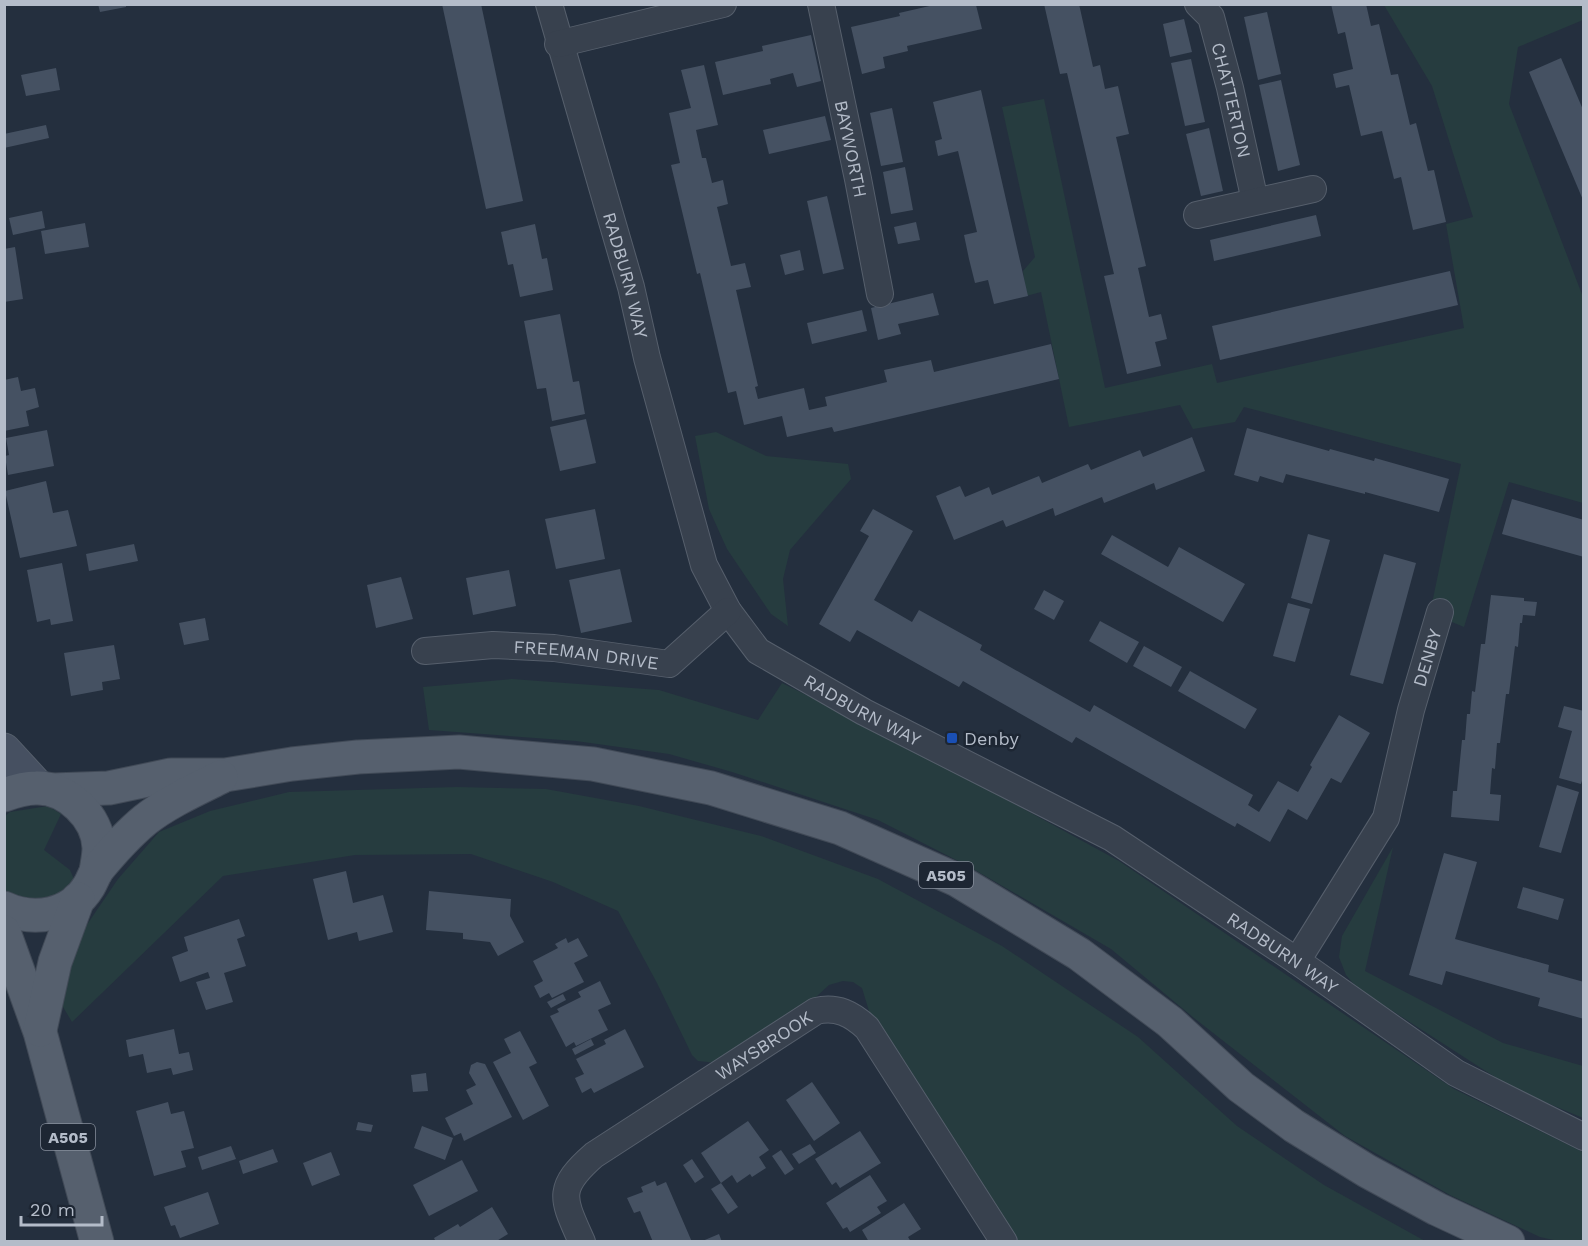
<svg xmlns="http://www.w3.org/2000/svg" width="1588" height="1246" font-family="'Work Sans',sans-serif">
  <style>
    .green { fill: #263c3f }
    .building { fill: #455162 }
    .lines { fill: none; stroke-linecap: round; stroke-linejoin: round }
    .minor-casing { stroke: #565f6c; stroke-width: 28 }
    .secondary-casing { stroke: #565f6c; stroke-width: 35 }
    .primary-casing { stroke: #414a57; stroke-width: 35 }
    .minor { stroke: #38414e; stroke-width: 26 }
    .secondary { stroke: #465061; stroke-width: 33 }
    .primary { stroke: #56606e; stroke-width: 33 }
    .transit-dot { fill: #1a4fb4; stroke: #1d2633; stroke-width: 2 }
    .labels { text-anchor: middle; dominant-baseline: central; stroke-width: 5; stroke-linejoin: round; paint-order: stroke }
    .shield { fill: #1d2633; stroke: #878f9c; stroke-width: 1.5 }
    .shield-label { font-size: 16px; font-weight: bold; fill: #b4bcc9 }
    .street-label { font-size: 18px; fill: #b4bcc9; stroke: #1d2633 }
    .poi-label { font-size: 18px; fill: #b4bcc9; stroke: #1d2633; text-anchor: start }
  </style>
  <rect width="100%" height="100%" fill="#242f3e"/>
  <g class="green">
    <path d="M 1384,5 L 1583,5 L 1583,20 L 1518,47 L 1509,104 L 1583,297 L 1583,503 L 1509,482 L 1464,627 L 1430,613 L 1461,464 L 1244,407 L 1235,422 L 1193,429 L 1180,405 L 1069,427 L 1041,292 L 1026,296 L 1023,271 L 1035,257 L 1002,107 L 1044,99 L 1105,388 L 1212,364 L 1217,383 L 1464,328 L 1446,224 L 1473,217 L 1432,86 Z"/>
    <path d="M 716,432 L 766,456 L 848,464 L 851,479 L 790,550 L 783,579 L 788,626 L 771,614 L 727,549 L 709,509 L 695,436 Z"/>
    <path d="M 512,679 L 659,690 L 758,720 L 782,683 L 897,740 L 1119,861 L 1454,1089 L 1583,1152 L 1583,1241 L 1558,1241 L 1540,1237 L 1450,1195 L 1345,1136 L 1194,1018 L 1111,949 L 968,866 L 878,820 L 732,772 L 669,754 L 576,741 L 429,730 L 423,687 Z"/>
    <path d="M 457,787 L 546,789 L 639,806 L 761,836 L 878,879 L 1002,946 L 1138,1037 L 1237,1126 L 1324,1185 L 1425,1241 L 1017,1241 L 889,1044 L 869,1011 L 862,988 L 853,982 L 843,981 L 829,985 L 804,1008 L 717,1063 L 698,1061 L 692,1055 L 657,983 L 618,911 L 553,882 L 471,854 L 355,855 L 223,876 L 72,1022 L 54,992 L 69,951 L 118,879 L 159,832 L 210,811 L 289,792 Z"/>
    <path d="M 48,806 L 61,814 L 44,850 L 70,870 L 76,884 C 50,904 36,902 5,893 L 4,817 L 10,812 Z"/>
    <path d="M 1393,847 L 1365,971 L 1503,1043 L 1583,1066 L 1583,1118 L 1528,1095 L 1498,1079 L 1357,988 L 1346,975 L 1339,957 L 1342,936 Z"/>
  </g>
  <g class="building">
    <path d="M 98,4 L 126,4 L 126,7 L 100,12 Z"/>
    <path d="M 442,4 L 481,4 L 523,201 L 486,209 Z"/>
    <path d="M 1044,4 L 1079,4 L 1093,67 L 1100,65 L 1105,89 L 1118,86 L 1129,134 L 1116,137 L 1146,266 L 1138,268 L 1149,317 L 1161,314 L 1167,339 L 1155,342 L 1161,366 L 1127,374 L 1104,276 L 1114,274 L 1067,73 L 1060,74 Z"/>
    <path d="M 1331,4 L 1366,4 L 1371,26 L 1379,24 L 1391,75 L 1398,74 L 1410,125 L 1416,123 L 1428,171 L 1434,170 L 1446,222 L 1413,230 L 1401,177 L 1394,179 L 1382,131 L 1361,136 L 1349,85 L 1336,88 L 1333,74 L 1353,69 L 1345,32 L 1338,34 Z"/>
    <path d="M 934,5 L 976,5 L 982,29 L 907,46 L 908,51 L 883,57 L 885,68 L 862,74 L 851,27 L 900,16 L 899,13 Z"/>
    <path d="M 1267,12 L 1281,74 L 1258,80 L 1244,17 Z"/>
    <path d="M 1184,19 L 1192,52 L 1170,57 L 1163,24 Z"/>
    <path d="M 811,35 L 821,81 L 797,87 L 793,73 L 770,79 L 771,84 L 723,95 L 715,62 L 763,51 L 762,46 Z"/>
    <path d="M 1561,58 L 1584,112 L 1583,200 L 1529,72 Z"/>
    <path d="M 1191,59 L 1205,122 L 1185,126 L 1171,63 Z"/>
    <path d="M 704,65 L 718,125 L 696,130 L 702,158 L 706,158 L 712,183 L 723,180 L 728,204 L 717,207 L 731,266 L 745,263 L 751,287 L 736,290 L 758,386 L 755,387 L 758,399 L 804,388 L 809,410 L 827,406 L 825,397 L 887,382 L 884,370 L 931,360 L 934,372 L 1051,344 L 1059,379 L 834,432 L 832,427 L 787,437 L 782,416 L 744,425 L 736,391 L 728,393 L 700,273 L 697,274 L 671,165 L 680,163 L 669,113 L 691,108 L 681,70 Z"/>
    <path d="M 56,68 L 60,90 L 26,96 L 21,75 Z"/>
    <path d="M 1281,80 L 1300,165 L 1278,171 L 1259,85 Z"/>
    <path d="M 981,90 L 1028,296 L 994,304 L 988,280 L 975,283 L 969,259 L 964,235 L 977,232 L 958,151 L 938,156 L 935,141 L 942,139 L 933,102 Z"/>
    <path d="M 892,108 L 903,162 L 881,166 L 870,113 Z"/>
    <path d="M 825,116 L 831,140 L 769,154 L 763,130 Z"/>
    <path d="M 46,125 L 49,138 L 4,148 L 4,134 Z"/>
    <path d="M 1209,128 L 1223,191 L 1201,196 L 1186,134 Z"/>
    <path d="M 905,167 L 913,210 L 891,214 L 883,172 Z"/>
    <path d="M 827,196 L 844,269 L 823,274 L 807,201 Z"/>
    <path d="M 42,211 L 45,228 L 13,235 L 9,218 Z"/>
    <path d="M 1316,215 L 1321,236 L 1214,261 L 1210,240 Z"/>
    <path d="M 916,222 L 920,240 L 898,244 L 894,227 Z"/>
    <path d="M 85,223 L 89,247 L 45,254 L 41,231 Z"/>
    <path d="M 535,224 L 542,259 L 547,258 L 553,290 L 520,297 L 513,264 L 508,265 L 501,232 Z"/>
    <path d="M 15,247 L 23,299 L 4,302 L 4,249 Z"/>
    <path d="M 800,250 L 804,270 L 785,275 L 780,255 Z"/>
    <path d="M 1450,271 L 1458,305 L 1220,360 L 1212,326 Z"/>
    <path d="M 933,293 L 939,315 L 898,324 L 901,334 L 878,340 L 871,308 Z"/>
    <path d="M 862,310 L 867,331 L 812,344 L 807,323 Z"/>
    <path d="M 560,314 L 573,382 L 579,381 L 585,414 L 552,421 L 546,388 L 537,389 L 524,321 Z"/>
    <path d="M 18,377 L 21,391 L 35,388 L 39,407 L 26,411 L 29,426 L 4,431 L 4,380 Z"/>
    <path d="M 586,419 L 596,463 L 560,471 L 550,427 Z"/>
    <path d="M 1247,428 L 1329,451 L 1330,449 L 1374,461 L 1375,458 L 1449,479 L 1439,512 L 1365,492 L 1365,494 L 1286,474 L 1283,483 L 1260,476 L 1258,482 L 1234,475 Z"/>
    <path d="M 47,430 L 54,466 L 8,475 L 5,456 L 9,455 L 6,438 Z"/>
    <path d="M 1192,437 L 1205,471 L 1156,490 L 1154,483 L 1104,503 L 1102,497 L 1055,516 L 1053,508 L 1006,527 L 1003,520 L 954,540 L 936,496 L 960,486 L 965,497 L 989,487 L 992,495 L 1039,476 L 1042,483 L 1088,464 L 1091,470 L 1140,450 L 1143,457 Z"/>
    <path d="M 46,481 L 53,513 L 68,510 L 77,546 L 20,558 L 5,491 Z"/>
    <path d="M 1512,499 L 1584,520 L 1584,557 L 1502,534 Z"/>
    <path d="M 595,509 L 605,559 L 556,569 L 545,519 Z"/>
    <path d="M 873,509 L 913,531 L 874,600 L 912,622 L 919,610 L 982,645 L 980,650 L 1090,712 L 1094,705 L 1253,795 L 1248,805 L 1259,812 L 1278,781 L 1298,792 L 1312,767 L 1310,765 L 1339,715 L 1370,733 L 1341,783 L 1331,778 L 1307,820 L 1288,809 L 1270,842 L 1237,823 L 1235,827 L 1076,737 L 1072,743 L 963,681 L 959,687 L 857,630 L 850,642 L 819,624 L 869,536 L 860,531 Z"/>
    <path d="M 1308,534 L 1330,540 L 1312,604 L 1291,598 Z"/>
    <path d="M 1112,535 L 1168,567 L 1179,547 L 1245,584 L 1223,622 L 1101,554 Z"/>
    <path d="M 134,544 L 138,561 L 89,571 L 86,554 Z"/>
    <path d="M 1384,554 L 1416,563 L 1383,684 L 1350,675 Z"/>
    <path d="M 62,563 L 73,621 L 51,625 L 50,619 L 37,622 L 27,570 Z"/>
    <path d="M 620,569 L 632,622 L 581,633 L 569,580 Z"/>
    <path d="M 509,570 L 516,606 L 473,615 L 466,578 Z"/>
    <path d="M 401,577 L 413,619 L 376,628 L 367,585 Z"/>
    <path d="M 1044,590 L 1064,601 L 1054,620 L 1034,609 Z"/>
    <path d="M 1491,595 L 1524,598 L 1524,601 L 1537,602 L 1535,616 L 1523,615 L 1522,623 L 1520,623 L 1518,647 L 1515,646 L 1509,694 L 1506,694 L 1500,743 L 1497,743 L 1495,769 L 1492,768 L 1490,794 L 1501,795 L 1499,821 L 1451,817 L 1453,791 L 1457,791 L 1462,740 L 1465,740 L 1467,714 L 1470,714 L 1472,691 L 1475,692 L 1481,644 L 1485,644 Z"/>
    <path d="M 1288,603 L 1310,609 L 1295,662 L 1273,656 Z"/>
    <path d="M 205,618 L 209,640 L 184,645 L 179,623 Z"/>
    <path d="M 1100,621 L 1139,642 L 1127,663 L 1089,641 Z"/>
    <path d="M 114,645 L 120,679 L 102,682 L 103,690 L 71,696 L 64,653 Z"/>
    <path d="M 1144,646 L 1182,667 L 1171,687 L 1133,666 Z"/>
    <path d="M 1190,671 L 1257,709 L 1245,729 L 1178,691 Z"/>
    <path d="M 1564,706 L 1584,711 L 1584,774 L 1581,784 L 1559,778 L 1572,731 L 1558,727 Z"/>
    <path d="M 1557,785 L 1579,792 L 1561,853 L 1539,847 Z"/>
    <path d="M 1444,853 L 1477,862 L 1455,939 L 1549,965 L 1548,972 L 1584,982 L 1584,1019 L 1538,1006 L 1540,998 L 1446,971 L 1442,985 L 1409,975 Z"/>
    <path d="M 346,871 L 353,903 L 383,895 L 393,932 L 359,941 L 357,932 L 328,940 L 313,879 Z"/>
    <path d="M 1523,887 L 1564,899 L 1558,920 L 1517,908 Z"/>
    <path d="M 429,891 L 511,899 L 510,916 L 524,942 L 498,956 L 490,942 L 463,939 L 463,933 L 426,930 Z"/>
    <path d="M 239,919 L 245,936 L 237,939 L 246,966 L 224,973 L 233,1002 L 206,1010 L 196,982 L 210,978 L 208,972 L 180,982 L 172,957 L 188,951 L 184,937 Z"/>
    <path d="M 566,938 L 568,943 L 578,938 L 588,956 L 574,963 L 584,982 L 552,998 L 549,993 L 540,998 L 534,986 L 543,981 L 533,961 L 558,948 L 555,944 Z"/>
    <path d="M 600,981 L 611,1004 L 598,1010 L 608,1030 L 576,1046 L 574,1042 L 566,1047 L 550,1016 L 559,1012 L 557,1009 L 581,997 L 578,992 Z"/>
    <path d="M 563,994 L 566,1000 L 551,1008 L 547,1002 Z"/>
    <path d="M 174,1029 L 179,1054 L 189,1052 L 193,1070 L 173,1075 L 171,1068 L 147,1073 L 143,1054 L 129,1057 L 126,1040 Z"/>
    <path d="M 625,1029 L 644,1067 L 594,1093 L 591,1088 L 582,1093 L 575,1078 L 584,1074 L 576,1059 L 606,1044 L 604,1040 Z"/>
    <path d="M 520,1031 L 537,1063 L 529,1067 L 549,1106 L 523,1120 L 493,1062 L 511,1053 L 504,1039 Z"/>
    <path d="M 591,1039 L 594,1045 L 575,1055 L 572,1049 Z"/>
    <path d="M 477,1062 L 485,1064 L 512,1117 L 464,1141 L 461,1133 L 454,1136 L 445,1118 L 473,1104 L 466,1090 L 476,1085 L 469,1073 L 471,1065 Z"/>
    <path d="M 426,1073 L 428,1091 L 413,1092 L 411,1075 Z"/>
    <path d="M 812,1082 L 840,1123 L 814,1141 L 786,1100 Z"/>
    <path d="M 168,1102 L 171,1114 L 184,1111 L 194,1148 L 181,1151 L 186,1167 L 154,1176 L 136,1111 Z"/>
    <path d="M 748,1121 L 769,1150 L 759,1157 L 766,1168 L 752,1177 L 750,1174 L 737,1183 L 732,1175 L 721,1183 L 701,1153 Z"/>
    <path d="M 358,1122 L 373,1125 L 371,1132 L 356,1130 Z"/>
    <path d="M 422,1126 L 453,1138 L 445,1160 L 414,1148 Z"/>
    <path d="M 860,1131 L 881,1163 L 840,1188 L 836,1182 L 832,1185 L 815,1159 Z"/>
    <path d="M 810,1144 L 816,1153 L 799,1164 L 792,1154 Z"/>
    <path d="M 231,1146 L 236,1159 L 202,1170 L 198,1157 Z"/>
    <path d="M 273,1149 L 278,1162 L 243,1174 L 239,1161 Z"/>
    <path d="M 781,1150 L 794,1169 L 785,1175 L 772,1156 Z"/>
    <path d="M 331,1152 L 340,1175 L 312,1186 L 303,1163 Z"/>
    <path d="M 692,1159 L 704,1177 L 695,1183 L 683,1165 Z"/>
    <path d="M 462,1160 L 478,1191 L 429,1216 L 413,1185 Z"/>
    <path d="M 870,1175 L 887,1201 L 877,1207 L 881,1213 L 850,1232 L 847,1227 L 843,1229 L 826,1203 Z"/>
    <path d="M 655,1181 L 657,1186 L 666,1182 L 692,1242 L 653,1242 L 640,1211 L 634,1213 L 627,1198 L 643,1192 L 641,1187 Z"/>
    <path d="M 721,1183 L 738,1207 L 728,1214 L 711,1189 Z"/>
    <path d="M 208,1192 L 219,1224 L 180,1238 L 175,1225 L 171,1226 L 164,1207 Z"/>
    <path d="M 904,1203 L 921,1229 L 908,1237 L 911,1242 L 869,1242 L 862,1230 Z"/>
    <path d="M 492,1207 L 508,1234 L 495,1242 L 436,1242 L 434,1238 L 458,1224 L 460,1227 Z"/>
    <path d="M 719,1234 L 722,1242 L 700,1242 Z"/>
  </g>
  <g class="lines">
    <defs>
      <g id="minor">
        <path id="s1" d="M 549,4 L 631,287 L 647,358 L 704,565 L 728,611 L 758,651 L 864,712 L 1112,838 L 1297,961 L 1456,1073 L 1584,1137"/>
        <path id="s2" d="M 821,4 L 858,179 L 880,294"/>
        <path id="s3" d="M 1198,4 L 1211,17 L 1230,88 L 1255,201"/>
        <path d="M 558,44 L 723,4"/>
        <path d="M 1197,215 L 1313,189"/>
        <path id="s4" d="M 425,651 L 493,645 L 554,648 L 669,664 L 728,611"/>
        <path id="s5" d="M 1297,961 L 1386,818 L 1411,710 L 1440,612"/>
        <path id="s6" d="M 582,1242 C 563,1199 555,1189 594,1155 L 816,1011 C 837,1006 852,1014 867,1028 L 1004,1242"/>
      </g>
      <path id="secondary" d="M 4,750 L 38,787"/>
      <g id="primary">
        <path d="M 53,790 L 109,788 L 171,775 L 225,775 L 292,764 L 358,757 L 459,752 L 593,764 L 711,788 L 840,828 L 957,880 L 1079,954 L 1170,1022 L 1241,1087 L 1294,1126 L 1367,1171 L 1437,1209 L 1508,1242"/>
        <path d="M 4,795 C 15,791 25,788 36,788 C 67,787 98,817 99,848 C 99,856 97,864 96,872"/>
        <path d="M 4,908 C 34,922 71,916 89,886 C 92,881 94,875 97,870 C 111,853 128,834 145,820 C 166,803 197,789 221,777"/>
        <path d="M 4,932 L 40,1032 L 97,1242"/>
        <path d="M 40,1030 L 55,962 L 78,899"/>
      </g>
    </defs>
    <use href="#minor" class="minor-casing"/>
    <use href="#secondary" class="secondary-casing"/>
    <use href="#primary" class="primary-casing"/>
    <use href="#minor" class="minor"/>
    <use href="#secondary" class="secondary"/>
    <use href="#primary" class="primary"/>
  </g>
  <rect class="transit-dot" x="946" y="732" width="12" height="12" rx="3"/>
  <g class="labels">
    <g class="shield">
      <rect x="919" y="862" width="54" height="26" rx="4.5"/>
      <rect x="41" y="1124" width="54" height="26" rx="4.5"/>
    </g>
    <g class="shield-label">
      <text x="946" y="875">A505</text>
      <text x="68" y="1137">A505</text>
    </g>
    <g class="street-label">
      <text stroke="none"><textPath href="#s3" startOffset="104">CHATTERTON</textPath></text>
      <text stroke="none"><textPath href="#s2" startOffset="148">BAYWORTH</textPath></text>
      <text stroke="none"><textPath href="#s1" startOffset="282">RADBURN WAY</textPath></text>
      <text stroke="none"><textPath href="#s4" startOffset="162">FREEMAN DRIVE</textPath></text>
      <text stroke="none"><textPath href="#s5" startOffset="334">DENBY</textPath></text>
      <text stroke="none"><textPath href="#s1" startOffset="804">RADBURN WAY</textPath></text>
      <text stroke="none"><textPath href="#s1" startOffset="1290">RADBURN WAY</textPath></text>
      <text stroke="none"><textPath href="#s6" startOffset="302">WAYSBROOK</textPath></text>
    </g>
    <g class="poi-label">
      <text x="964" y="738">Denby</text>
    </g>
  </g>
  <rect width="1588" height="1246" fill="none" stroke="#b4bcc9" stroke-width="12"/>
  <path d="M21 1216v9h81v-9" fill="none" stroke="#b4bcc9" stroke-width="3"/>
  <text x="30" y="1216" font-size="18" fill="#b4bcc9" stroke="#1d2633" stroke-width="4.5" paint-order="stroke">20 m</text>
</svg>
